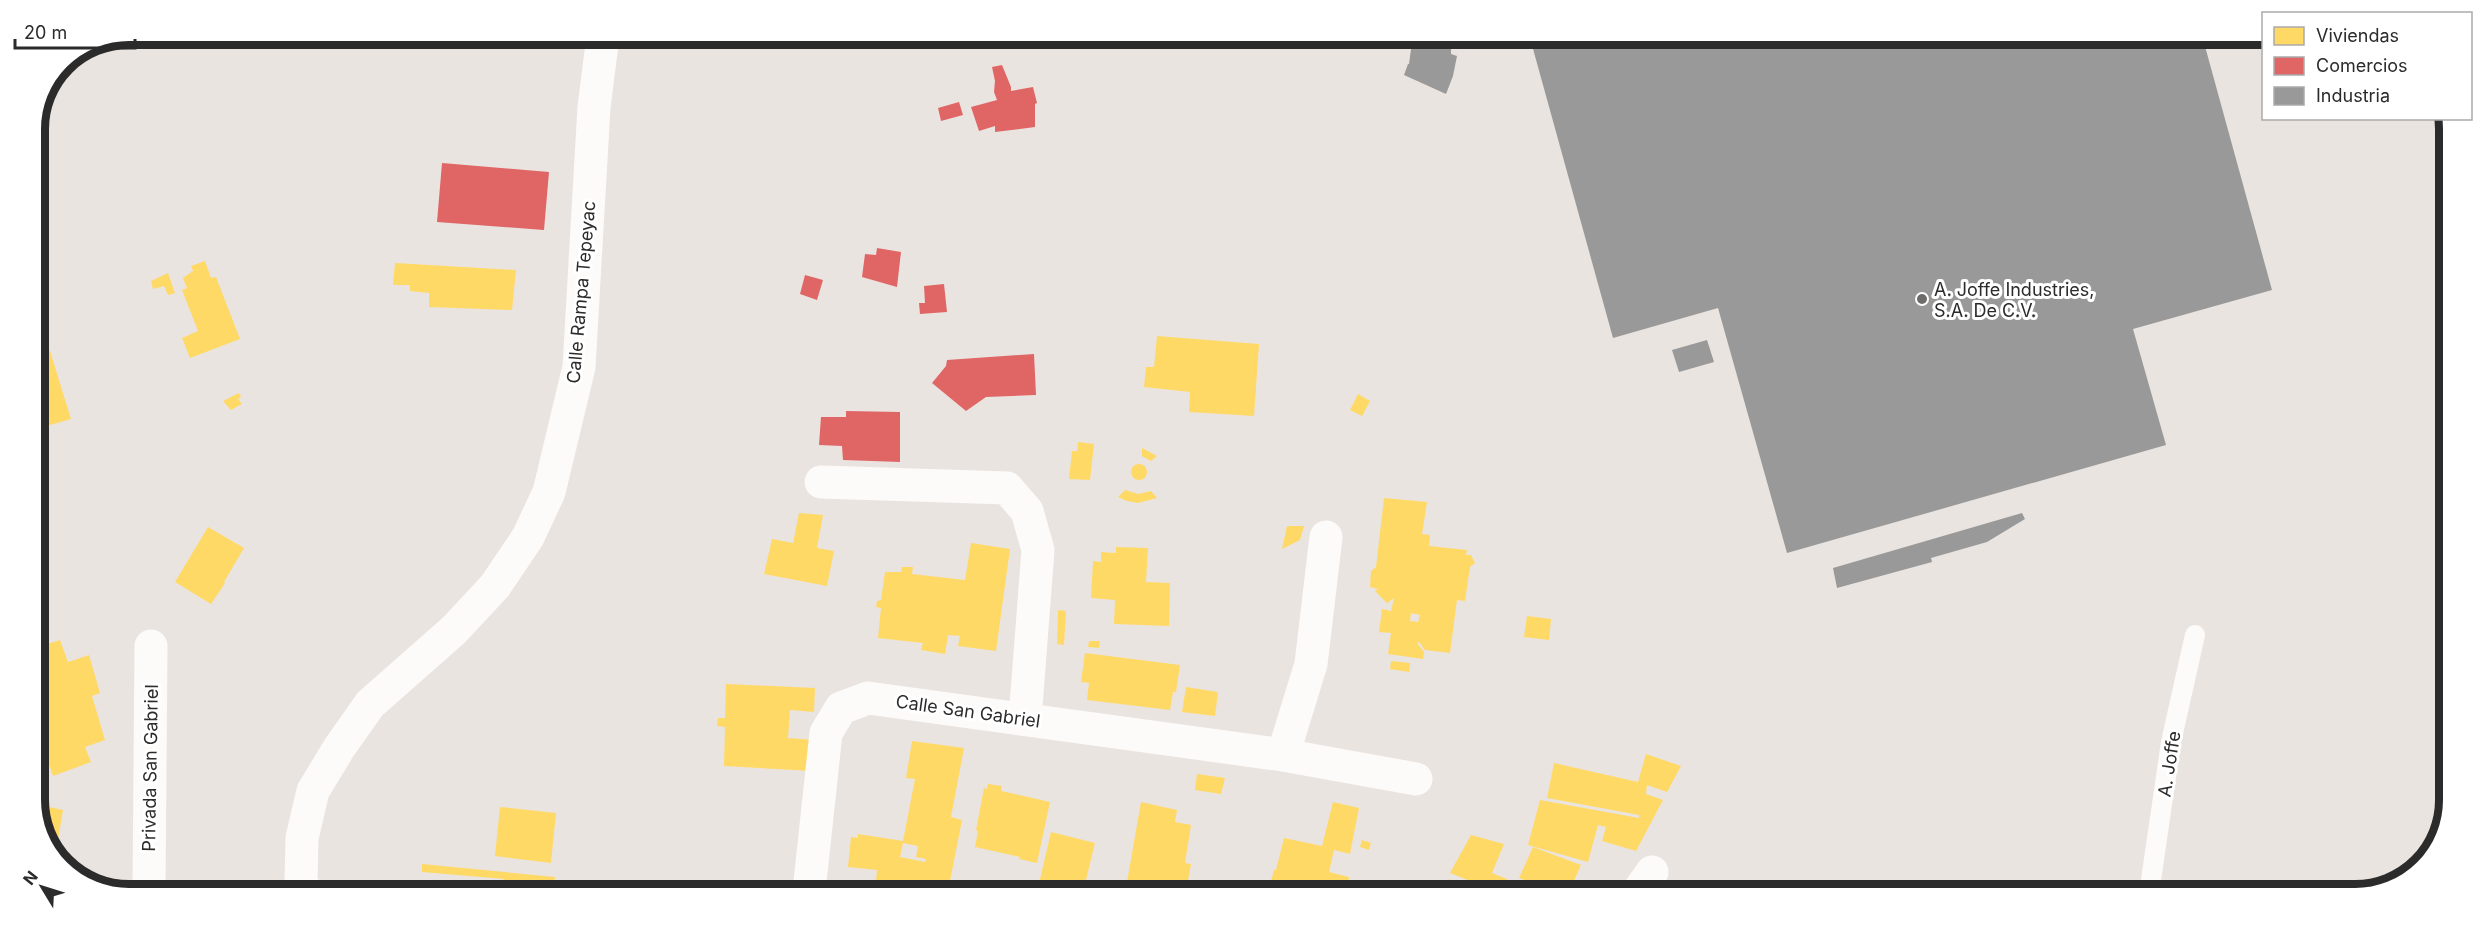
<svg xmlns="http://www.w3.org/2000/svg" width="2484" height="929" font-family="Inter,sans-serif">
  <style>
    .homes { fill: #ffd966; fill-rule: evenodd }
    .shops { fill: #e06666 }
    .industry { fill: #999 }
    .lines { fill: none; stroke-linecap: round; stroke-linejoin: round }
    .lane { stroke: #fcfbfa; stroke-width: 20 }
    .street { stroke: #fcfbfa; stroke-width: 33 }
    .secondary { stroke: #fcfbfa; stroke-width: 33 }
    .poi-dot { fill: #6e6c6a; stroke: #fff; stroke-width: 2 }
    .labels { text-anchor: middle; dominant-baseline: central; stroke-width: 6; stroke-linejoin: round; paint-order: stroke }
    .poi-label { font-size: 18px; fill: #2b2b2b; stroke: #fff; text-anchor: start }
    .street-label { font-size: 18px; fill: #2b2b2b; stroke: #fff }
    .rim { fill: none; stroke: #2b2b2b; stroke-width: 8 }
  </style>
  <rect width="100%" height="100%" fill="#eae4e0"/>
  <g class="homes">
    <path d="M 205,261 L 211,278 L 216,277 L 240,339 L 190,358 L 182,338 L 198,331 L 182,290 L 187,288 L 183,278 L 193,271 L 191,266 Z"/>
    <path d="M 395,263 L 516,270 L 512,310 L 429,307 L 429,293 L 410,291 L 410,285 L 393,285 Z"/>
    <path d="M 168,273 L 175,293 L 168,295 L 164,286 L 153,289 L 151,281 Z"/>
    <path d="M 1157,336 L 1259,344 L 1254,416 L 1189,412 L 1190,392 L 1144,387 L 1146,367 L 1154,367 Z"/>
    <path d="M 50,351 L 71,419 L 43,427 L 41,421 L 35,423 L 35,355 Z"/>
    <path d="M 239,393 L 241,397 L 238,399 L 242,404 L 231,410 L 223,401 Z"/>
    <path d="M 1358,394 L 1370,401 L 1362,416 L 1350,410 Z"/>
    <path d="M 1078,442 L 1094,444 L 1090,480 L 1069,479 L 1072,451 L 1077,451 Z"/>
    <path d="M 1142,448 L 1157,456 L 1151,461 L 1142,456 Z"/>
    <circle cx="1139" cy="472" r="8"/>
    <path d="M 1125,490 L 1138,494 L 1151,491 L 1157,498 L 1138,503 L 1127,501 L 1118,497 Z"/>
    <path d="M 1384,498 L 1427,502 L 1422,534 L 1430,535 L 1429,546 L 1467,550 L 1466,555 L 1471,555 L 1475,563 L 1470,567 L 1465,601 L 1457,600 L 1450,653 L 1425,650 L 1419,642 L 1417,643 L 1424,652 L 1423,659 L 1388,654 L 1391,633 L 1379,632 L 1382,609 L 1391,611 L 1394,598 L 1387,603 L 1375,591 L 1378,589 L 1370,587 L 1371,571 L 1376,567 ZM 1411,613 L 1420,615 L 1418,622 L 1410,621 Z"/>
    <path d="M 799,513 L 823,515 L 817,548 L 834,551 L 827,586 L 764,574 L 772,539 L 793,543 Z"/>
    <path d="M 1287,526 L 1304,526 L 1300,540 L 1282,549 Z"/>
    <path d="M 208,527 L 244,548 L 224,582 L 225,583 L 211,604 L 175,582 Z"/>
    <path d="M 971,543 L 1010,549 L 996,651 L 958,646 L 960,636 L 948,635 L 945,654 L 921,650 L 923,643 L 878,638 L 881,608 L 876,607 L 877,601 L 881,600 L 885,572 L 901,572 L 902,567 L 913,567 L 912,574 L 965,580 Z"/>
    <path d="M 1116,547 L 1148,548 L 1146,582 L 1170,583 L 1169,626 L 1114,624 L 1115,600 L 1091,598 L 1093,561 L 1101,562 L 1101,552 L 1116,553 Z"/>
    <path d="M 1058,610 L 1066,611 L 1064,645 L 1057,644 Z"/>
    <path d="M 1527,616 L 1551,619 L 1549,640 L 1524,637 Z"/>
    <path d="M 60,640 L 68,662 L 89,655 L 100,693 L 92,696 L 105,740 L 85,747 L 91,762 L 53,776 L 35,723 L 35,648 Z"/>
    <path d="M 1089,641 L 1100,641 L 1099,648 L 1088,647 Z"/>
    <path d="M 1085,653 L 1180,665 L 1176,692 L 1173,692 L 1170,710 L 1087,700 L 1089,683 L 1081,682 Z"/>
    <path d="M 1391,661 L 1410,663 L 1409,672 L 1390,669 Z"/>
    <path d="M 726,684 L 815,688 L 814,712 L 790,710 L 788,738 L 813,740 L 811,771 L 724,766 L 725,727 L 717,726 L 718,718 L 725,718 Z"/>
    <path d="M 1186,687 L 1218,692 L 1215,716 L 1182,712 Z"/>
    <path d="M 912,741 L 964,748 L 951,817 L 962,820 L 948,891 L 935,891 L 876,881 L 877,870 L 848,867 L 851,837 L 858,838 L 858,834 L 903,841 L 915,779 L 906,778 ZM 903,843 L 918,846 L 916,857 L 926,859 L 925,862 L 900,857 Z"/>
    <path d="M 1646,754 L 1681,766 L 1667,792 L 1647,785 L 1646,794 L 1663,800 L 1636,851 L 1602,841 L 1606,827 L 1598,825 L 1588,862 L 1528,845 L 1540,800 L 1639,818 L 1639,815 L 1547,798 L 1554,763 L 1638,782 Z"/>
    <path d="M 1197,774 L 1225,778 L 1221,794 L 1195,790 Z"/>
    <path d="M 988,784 L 1002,786 L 1001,791 L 1050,802 L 1037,863 L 1019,859 L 1020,857 L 975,847 L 978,831 L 976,830 L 984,788 L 987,789 Z"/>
    <path d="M 1141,802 L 1177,810 L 1175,822 L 1191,825 L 1185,863 L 1191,864 L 1186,892 L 1157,892 L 1157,887 L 1127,882 Z"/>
    <path d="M 1333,802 L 1359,808 L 1350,854 L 1334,850 L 1329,872 L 1349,877 L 1347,892 L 1268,892 L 1274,870 L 1276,870 L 1284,838 L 1322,846 Z"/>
    <path d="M 40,805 L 63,810 L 55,858 L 38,815 Z"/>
    <path d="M 500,807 L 556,813 L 551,863 L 495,856 Z"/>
    <path d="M 1051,832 L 1095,843 L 1086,880 L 1094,882 L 1092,892 L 1037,892 Z"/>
    <path d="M 1471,835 L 1504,844 L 1492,873 L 1507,879 L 1500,893 L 1450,873 Z"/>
    <path d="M 1362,840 L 1371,843 L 1369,850 L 1360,847 Z"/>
    <path d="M 1533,847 L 1581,865 L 1573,883 L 1586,889 L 1584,893 L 1545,893 L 1546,889 L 1519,878 Z"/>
    <path d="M 422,864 L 555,877 L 554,885 L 590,890 L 503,890 L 504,879 L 422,872 Z"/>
    <path d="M 1449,879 L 1484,892 L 1484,893 L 1443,892 Z"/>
    <path d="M 883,883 L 917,890 L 917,891 L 880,891 Z"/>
  </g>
  <g class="shops">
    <path d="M 1002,65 L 1011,87 L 1011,91 L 1033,87 L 1037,103 L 1035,104 L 1035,127 L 995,132 L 995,126 L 979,131 L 971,107 L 997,100 L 994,92 L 995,81 L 992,67 Z"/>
    <path d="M 959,102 L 963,115 L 941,121 L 938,108 Z"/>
    <path d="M 442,163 L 549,172 L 544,230 L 437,222 Z"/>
    <path d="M 877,248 L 901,252 L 897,287 L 862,277 L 865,254 L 876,255 Z"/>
    <path d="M 805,275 L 823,280 L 817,300 L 800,294 Z"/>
    <path d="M 944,284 L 947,312 L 920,314 L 919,303 L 925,303 L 924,286 Z"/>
    <path d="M 1034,354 L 1036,395 L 986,397 L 966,411 L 932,383 L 946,366 L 947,360 Z"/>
    <path d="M 846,411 L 900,412 L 900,462 L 843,460 L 842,446 L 819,445 L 821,417 L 846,417 Z"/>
  </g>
  <g class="industry">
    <path d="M 1391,37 L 1458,38 L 1458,46 L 1451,46 L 1451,54 L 1457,56 L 1453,76 L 1446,94 L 1404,75 L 1408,64 L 1409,64 L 1412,42 L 1392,40 Z"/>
    <path d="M 1530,38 L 2203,39 L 2272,290 L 2133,329 L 2166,445 L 1787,553 L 1718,308 L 1613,338 Z"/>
    <path d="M 1707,340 L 1714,362 L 1679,372 L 1672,350 Z"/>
    <path d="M 2022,513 L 2025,519 L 1987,542 L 1931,558 L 1932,562 L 1837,588 L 1833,568 Z"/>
  </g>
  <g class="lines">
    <path class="lane" d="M 2149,894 L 2171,742 L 2195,635"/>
    <g class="street">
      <path d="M 821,482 L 1007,488 L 1027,511 L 1038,550 L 1025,719"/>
      <path d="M 1283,755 L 1311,664 L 1326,537"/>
      <path d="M 149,889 L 151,646"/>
      <path d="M 809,891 L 826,733 L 841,708 L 868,698 L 1283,755 L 1416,779"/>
      <path d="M 1637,893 L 1652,872"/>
    </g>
    <path class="secondary" d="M 305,890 L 301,881 L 302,838 L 313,791 L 339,748 L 370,704 L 454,630 L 495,586 L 528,537 L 549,492 L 579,367 L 594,107 L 603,36"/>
  </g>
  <circle class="poi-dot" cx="1922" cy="299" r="6"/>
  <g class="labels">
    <g class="poi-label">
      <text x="1934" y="289">A. Joffe Industries,<tspan x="1934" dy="21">S.A. De C.V.</tspan></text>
    </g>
    <g class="street-label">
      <text transform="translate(581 292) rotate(-85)">Calle Rampa Tepeyac</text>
      <text transform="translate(968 711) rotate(8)">Calle San Gabriel</text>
      <text transform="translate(2169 764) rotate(-81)">A. Joffe</text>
      <text transform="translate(150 768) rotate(-89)">Privada San Gabriel</text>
    </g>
  </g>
  <path d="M0 0H2484V929H0ZM129 45H2355A84 84 0 0 1 2439 129V800A84 84 0 0 1 2355 884H129A84 84 0 0 1 45 800V129A84 84 0 0 1 129 45Z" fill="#fff" fill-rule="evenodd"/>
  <path class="rim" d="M129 45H2355A84 84 0 0 1 2439 129V800A84 84 0 0 1 2355 884H129A84 84 0 0 1 45 800V129A84 84 0 0 1 129 45Z"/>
  <rect x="2262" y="12" width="210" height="108" fill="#ffffff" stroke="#aaaaaa" stroke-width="1.5"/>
  <rect x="2274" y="27" width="30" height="18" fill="#ffd966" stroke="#aaaaaa" stroke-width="1.5"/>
  <text x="2316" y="42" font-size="18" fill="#2b2b2b">Viviendas</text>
  <rect x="2274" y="57" width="30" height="18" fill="#e06666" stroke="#aaaaaa" stroke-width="1.5"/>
  <text x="2316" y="72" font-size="18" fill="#2b2b2b">Comercios</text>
  <rect x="2274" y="87" width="30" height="18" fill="#999999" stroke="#aaaaaa" stroke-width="1.5"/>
  <text x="2316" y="102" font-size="18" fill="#2b2b2b">Industria</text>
  <g transform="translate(42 887) rotate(308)" stroke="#ffffff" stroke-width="4.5" paint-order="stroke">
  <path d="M0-4.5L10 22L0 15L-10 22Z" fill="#2b2b2b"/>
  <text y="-9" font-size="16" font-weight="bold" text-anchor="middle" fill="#2b2b2b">N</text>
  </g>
  <path d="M15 39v9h120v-9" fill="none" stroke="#2b2b2b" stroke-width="3"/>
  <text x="24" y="39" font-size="18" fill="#2b2b2b" stroke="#ffffff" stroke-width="4.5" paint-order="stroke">20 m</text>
</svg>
